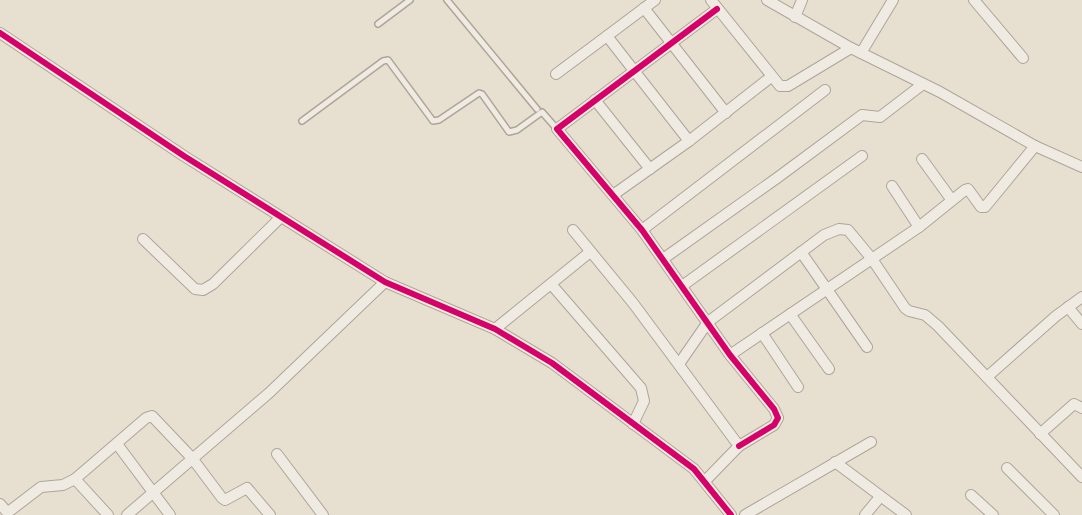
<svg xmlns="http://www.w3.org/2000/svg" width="1082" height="515" font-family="'Noto Serif',serif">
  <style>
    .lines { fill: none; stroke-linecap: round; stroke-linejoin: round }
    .service-casing { stroke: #ada599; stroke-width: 8 }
    .minor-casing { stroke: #ada599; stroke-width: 12 }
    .service { stroke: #efebe3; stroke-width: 5 }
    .minor { stroke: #efebe3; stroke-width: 10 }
    .cycleway-casing { stroke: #f7eed8; stroke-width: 9 }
    .cycleway { stroke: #d6006c; stroke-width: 6 }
  </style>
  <rect width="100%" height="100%" fill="#e7e0d1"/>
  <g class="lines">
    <defs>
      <g id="service">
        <path d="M 447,0 L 537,109"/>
        <path d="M 378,24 L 410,0"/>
        <path d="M 302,121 L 383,61 L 388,60 L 433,121 L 439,120 L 479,93 L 482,94 L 509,132 L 517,130 L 542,112 L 557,129"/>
      </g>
      <g id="minor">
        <path d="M 711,0 L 780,86 L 788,86 L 851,48"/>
        <path d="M 767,0 L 851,48 L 940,92 L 1035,146 L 1082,167"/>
        <path d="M 974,0 L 1023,58"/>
        <path d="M 644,8 L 726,113"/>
        <path d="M 717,9 L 557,129 L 642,230 L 730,355 L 774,409 L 778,418 L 774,425 L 739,446"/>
        <path d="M 795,17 L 802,0"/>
        <path d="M 0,33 L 184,156 L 385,282 L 495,329 L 552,363 L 694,469 L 731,515"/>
        <path d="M 607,36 L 655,0"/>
        <path d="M 861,53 L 893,0"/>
        <path d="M 556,74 L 607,36 L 689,141"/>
        <path d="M 595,100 L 650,169"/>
        <path d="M 922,159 L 951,199"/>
        <path d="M 892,186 L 919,227"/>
        <path d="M 613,195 L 689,141 L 771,77"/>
        <path d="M 573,230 L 633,303 L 739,446 L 705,481"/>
        <path d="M 642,230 L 825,90"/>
        <path d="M 143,239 L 195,289 L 203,290 L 213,284 L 281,217"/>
        <path d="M 801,252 L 867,347"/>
        <path d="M 663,259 L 777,178 L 862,115 L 880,117 L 923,84"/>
        <path d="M 551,284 L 641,388 L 644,401 L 633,424"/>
        <path d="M 682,286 L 862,156"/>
        <path d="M 1068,307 L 1082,324"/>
        <path d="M 790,314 L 829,369"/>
        <path d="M 495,329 L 590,252"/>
        <path d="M 762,333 L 798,387"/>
        <path d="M 730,355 L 919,227 L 965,190 L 968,189 L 981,207 L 985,207 L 1035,146"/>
        <path d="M 679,364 L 708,322 L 824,235 L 839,229 L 848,230 L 872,259 L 905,308 L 909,311 L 925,315 L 938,326 L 1082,477"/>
        <path d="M 987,377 L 1056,316 L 1082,297"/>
        <path d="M 1040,434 L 1074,404 L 1082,408"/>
        <path d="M 117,444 L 170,515"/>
        <path d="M 277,454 L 323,515"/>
        <path d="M 835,462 L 906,515"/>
        <path d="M 1007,468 L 1054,515"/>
        <path d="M 75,479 L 108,515"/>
        <path d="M 971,495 L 993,515"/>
        <path d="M 0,504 L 7,512 L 11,510 L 41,487 L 63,485 L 75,479 L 146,418 L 152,416 L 192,458 L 222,498 L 225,500 L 247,488 L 270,515"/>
        <path d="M 127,515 L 269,393 L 385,282"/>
        <path d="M 745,515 L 871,442"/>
        <path d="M 865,515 L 880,497"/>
      </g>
    </defs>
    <use href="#service" class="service-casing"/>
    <use href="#minor" class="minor-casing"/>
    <use href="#service" class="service"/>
    <use href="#minor" class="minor"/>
    <defs>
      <g id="cycleway">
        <path d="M 717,9 L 557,129 L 642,230 L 730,355 L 774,409 L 778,418 L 774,425 L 739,446"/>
        <path d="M 0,33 L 184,156 L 385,282 L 495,329 L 552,363 L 694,469 L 731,515"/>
      </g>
    </defs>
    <use href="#cycleway" class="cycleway-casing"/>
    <use href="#cycleway" class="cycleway"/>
  </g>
</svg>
